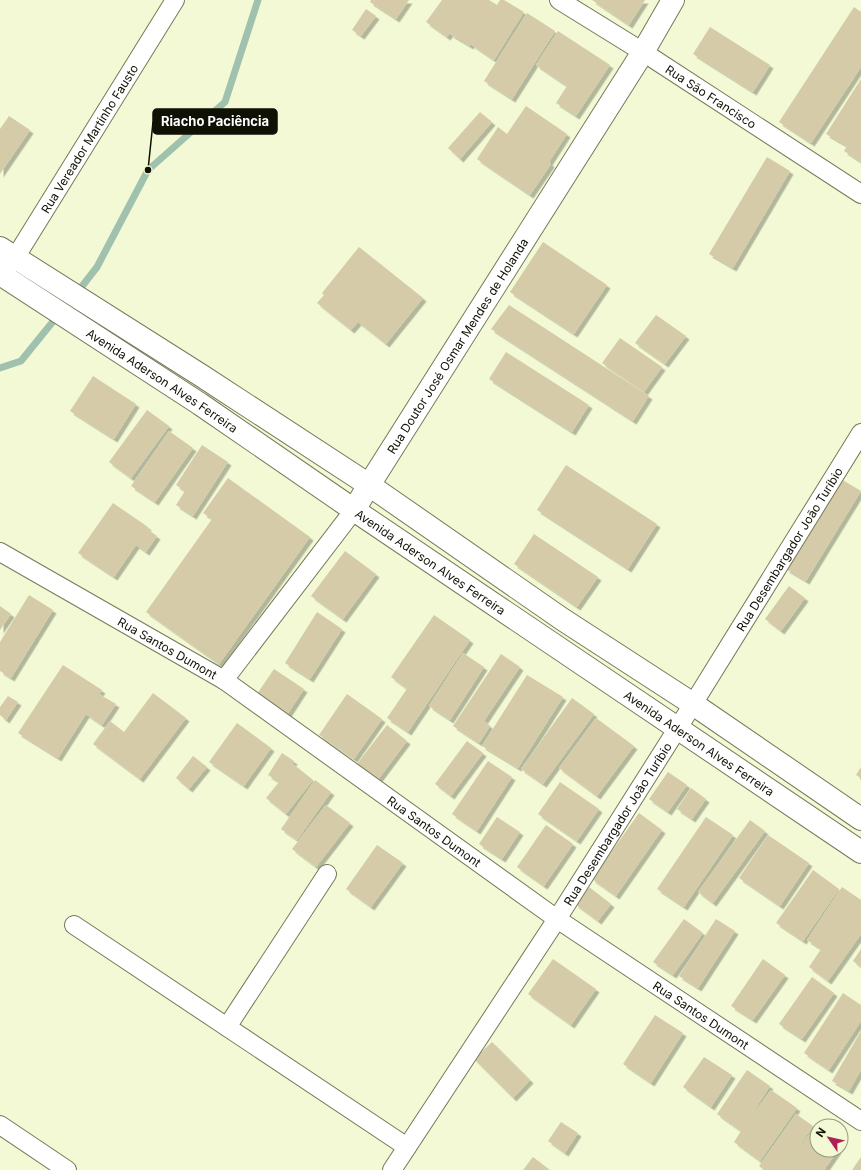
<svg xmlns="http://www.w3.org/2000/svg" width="861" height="1170" font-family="Inter,sans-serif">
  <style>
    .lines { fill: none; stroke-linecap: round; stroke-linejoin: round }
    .stream { stroke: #a0c1ad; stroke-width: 7 }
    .building { fill: #d5cba8; filter: url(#shadow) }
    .street-casing { stroke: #757a59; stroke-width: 20 }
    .secondary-casing { stroke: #757a59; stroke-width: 24 }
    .primary-casing { stroke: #757a59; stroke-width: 24 }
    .street { stroke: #fff; stroke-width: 18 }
    .secondary { stroke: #fff; stroke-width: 22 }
    .primary { stroke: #fff; stroke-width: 22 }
    .labels { text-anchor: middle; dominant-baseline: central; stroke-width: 3.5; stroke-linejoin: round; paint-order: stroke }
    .street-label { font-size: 12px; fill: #101105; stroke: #f3f9d4 }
    .leader { fill: none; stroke: #101105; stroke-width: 1.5 }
    .callout-dot { fill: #101105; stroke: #f3f9d4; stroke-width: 1.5 }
    .callout { fill: #101105; stroke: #101105; stroke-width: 1.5 }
    .callout-label { font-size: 13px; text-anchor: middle; font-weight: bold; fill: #fff }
  </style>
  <defs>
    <filter id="shadow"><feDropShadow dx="3.5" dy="3.5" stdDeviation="0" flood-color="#0004"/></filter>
  </defs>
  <rect width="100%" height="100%" fill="#f3f9d4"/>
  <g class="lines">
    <g class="stream">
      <path d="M 76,294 L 97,267 L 148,170 L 225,102 L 258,0"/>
      <path d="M 0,368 L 21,361 L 59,314"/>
    </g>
  </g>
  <g class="building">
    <path d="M 371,0 L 409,0 L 396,19 L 370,2 Z"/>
    <path d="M 442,0 L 489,0 L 497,5 L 500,0 L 504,0 L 524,12 L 494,60 L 472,45 L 478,34 L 470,46 L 450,34 L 463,14 L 447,37 L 426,22 Z"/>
    <path d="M 592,0 L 645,0 L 629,25 Z"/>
    <path d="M 854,7 L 861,12 L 861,67 L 811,143 L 779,122 Z"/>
    <path d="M 366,9 L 376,16 L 361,36 L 352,30 Z"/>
    <path d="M 527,13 L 555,31 L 512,99 L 484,81 Z"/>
    <path d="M 710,27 L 770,65 L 753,92 L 693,54 Z"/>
    <path d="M 558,31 L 610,65 L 576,116 L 556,103 L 567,86 L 536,65 Z"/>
    <path d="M 861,79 L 861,162 L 844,151 L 847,146 L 826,134 Z"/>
    <path d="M 526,106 L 567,134 L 549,162 L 551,164 L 530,195 L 477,159 L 498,127 L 507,134 Z"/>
    <path d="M 480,112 L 492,122 L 460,159 L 448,148 Z"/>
    <path d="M 9,116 L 30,130 L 0,174 L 0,129 Z"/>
    <path d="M 767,157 L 790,171 L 733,268 L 709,254 Z"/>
    <path d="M 543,242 L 607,285 L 574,334 L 510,292 Z"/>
    <path d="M 359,247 L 423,298 L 386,344 L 358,322 L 351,330 L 317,303 L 324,295 L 322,293 Z"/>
    <path d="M 509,305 L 649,396 L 633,421 L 491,329 Z"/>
    <path d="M 656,315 L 686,336 L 665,364 L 635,343 Z"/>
    <path d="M 620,338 L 662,367 L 644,392 L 602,363 Z"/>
    <path d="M 506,352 L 589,405 L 572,432 L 489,379 Z"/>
    <path d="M 93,376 L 136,404 L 114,439 L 70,411 Z"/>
    <path d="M 147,410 L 169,426 L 131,478 L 109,462 Z"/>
    <path d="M 169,431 L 193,448 L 155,502 L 131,486 Z"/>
    <path d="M 202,445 L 228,462 L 193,516 L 176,505 L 185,491 L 176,485 Z"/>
    <path d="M 566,465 L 657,524 L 628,569 L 537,510 Z"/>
    <path d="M 228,478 L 310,537 L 219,664 L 146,612 L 212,519 L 203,513 Z"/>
    <path d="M 841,479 L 861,491 L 806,581 L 786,569 Z"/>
    <path d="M 113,503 L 148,527 L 147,529 L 157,536 L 146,552 L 136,545 L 114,577 L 78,553 Z"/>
    <path d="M 534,534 L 598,577 L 577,607 L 514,564 Z"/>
    <path d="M 345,551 L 376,574 L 343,619 L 311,596 Z"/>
    <path d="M 789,586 L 805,598 L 781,631 L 765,619 Z"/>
    <path d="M 29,595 L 53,610 L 11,678 L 0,671 L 0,642 Z"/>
    <path d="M 0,606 L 11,614 L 0,630 Z"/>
    <path d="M 317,612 L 342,629 L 310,679 L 285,663 Z"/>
    <path d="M 434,615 L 470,640 L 408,732 L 387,718 L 432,652 L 406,688 L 391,677 Z"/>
    <path d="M 463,653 L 484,667 L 450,720 L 429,706 Z"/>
    <path d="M 501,654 L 520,667 L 484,721 L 490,726 L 479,743 L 453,726 Z"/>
    <path d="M 63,665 L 102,690 L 99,694 L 116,704 L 102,725 L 86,714 L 58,758 L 18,733 Z"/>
    <path d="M 274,669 L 304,689 L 287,715 L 257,694 Z"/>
    <path d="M 527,675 L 563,697 L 518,768 L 482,746 Z"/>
    <path d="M 153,693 L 186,718 L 140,779 L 93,744 L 110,721 L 124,732 Z"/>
    <path d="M 347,694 L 382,719 L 354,759 L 319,735 Z"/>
    <path d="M 8,696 L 18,702 L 6,720 L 0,715 L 0,707 Z"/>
    <path d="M 572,698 L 594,714 L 543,784 L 521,769 Z"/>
    <path d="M 596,718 L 634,746 L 597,796 L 559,768 Z"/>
    <path d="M 237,723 L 271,748 L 244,786 L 209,762 Z"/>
    <path d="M 387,725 L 407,741 L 377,781 L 356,765 Z"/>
    <path d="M 467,741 L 483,753 L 451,796 L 435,784 Z"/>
    <path d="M 282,753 L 294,761 L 288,771 L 293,764 L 313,780 L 286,814 L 266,798 L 279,782 L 268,775 Z"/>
    <path d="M 193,756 L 207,767 L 189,789 L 176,778 Z"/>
    <path d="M 488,761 L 512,777 L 477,831 L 452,814 Z"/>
    <path d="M 861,767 L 861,778 L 856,775 Z"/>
    <path d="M 668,772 L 687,785 L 668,812 L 649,799 Z"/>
    <path d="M 315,780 L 331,792 L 297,840 L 281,829 Z"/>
    <path d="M 560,782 L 599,809 L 577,841 L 538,814 Z"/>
    <path d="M 691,788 L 706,799 L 692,819 L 677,809 Z"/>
    <path d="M 326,805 L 350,823 L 316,867 L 292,849 Z"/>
    <path d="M 639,813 L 662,830 L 616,896 L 592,879 Z"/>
    <path d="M 497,817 L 520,832 L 502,859 L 479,844 Z"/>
    <path d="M 706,817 L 733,835 L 684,907 L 657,889 Z"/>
    <path d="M 750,820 L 765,831 L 713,903 L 698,892 Z"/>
    <path d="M 546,825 L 573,844 L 544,886 L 517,867 Z"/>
    <path d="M 768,835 L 809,863 L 780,906 L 739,878 Z"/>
    <path d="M 377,845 L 403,863 L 371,907 L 346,889 Z"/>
    <path d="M 813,870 L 839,889 L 803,941 L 776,923 Z"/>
    <path d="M 589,887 L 611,904 L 598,921 L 575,904 Z"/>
    <path d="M 842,887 L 861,900 L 861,934 L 828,981 L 809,967 L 821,949 L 807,940 Z"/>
    <path d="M 684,919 L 703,933 L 673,975 L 653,962 Z"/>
    <path d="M 716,919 L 735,931 L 698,988 L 679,976 Z"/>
    <path d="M 861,949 L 861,967 L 853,961 Z"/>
    <path d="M 553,959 L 596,989 L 571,1025 L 528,994 Z"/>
    <path d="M 763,959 L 785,975 L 753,1020 L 731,1006 Z"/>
    <path d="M 812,977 L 834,993 L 802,1039 L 779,1024 Z"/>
    <path d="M 843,993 L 861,1005 L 861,1021 L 829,1070 L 804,1053 Z"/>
    <path d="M 655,1015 L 683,1033 L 651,1083 L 623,1064 Z"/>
    <path d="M 861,1031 L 861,1070 L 849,1091 L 832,1081 Z"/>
    <path d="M 492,1042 L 530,1080 L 513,1098 L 474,1059 Z"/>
    <path d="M 704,1057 L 732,1075 L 711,1107 L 683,1087 Z"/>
    <path d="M 747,1070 L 770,1086 L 745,1125 L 771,1090 L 797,1108 L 760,1161 L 734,1142 L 741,1131 L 717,1114 Z"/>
    <path d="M 796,1114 L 813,1126 L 784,1170 L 764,1170 L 759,1166 Z"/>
    <path d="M 561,1122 L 578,1133 L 565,1153 L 548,1141 Z"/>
    <path d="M 811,1132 L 817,1136 L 817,1150 L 838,1150 L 824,1170 L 785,1170 Z"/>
    <path d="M 533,1157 L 550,1170 L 523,1170 Z"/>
    <path d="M 861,1157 L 861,1170 L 852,1170 Z"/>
  </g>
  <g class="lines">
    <defs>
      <g id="street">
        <path id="s1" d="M 559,0 L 643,52 L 861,194"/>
        <path id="s2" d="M 6,268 L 15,258 L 175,0"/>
        <path id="s3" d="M 0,552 L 224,680 L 557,919 L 861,1121"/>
        <path d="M 224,680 L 354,510"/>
        <path d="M 74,925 L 407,1147"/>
        <path d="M 227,1027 L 327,874"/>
        <path d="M 0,1125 L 67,1170"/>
        <path id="s4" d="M 392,1170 L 557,919 L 693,704 L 861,433"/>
      </g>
      <g id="secondary">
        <path id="s5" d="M 354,510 L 369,485 L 643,52 L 673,0"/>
      </g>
      <g id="primary">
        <path d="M 0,248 L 202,376 L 369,485 L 562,619 L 693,704 L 861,819"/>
        <path id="s6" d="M 0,274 L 200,404 L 354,510 L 861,852"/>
      </g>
    </defs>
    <use href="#street" class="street-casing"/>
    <use href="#secondary" class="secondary-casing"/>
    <use href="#primary" class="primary-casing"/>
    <use href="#street" class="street"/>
    <use href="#secondary" class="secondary"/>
    <use href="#primary" class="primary"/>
  </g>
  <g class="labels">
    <g class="street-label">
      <text stroke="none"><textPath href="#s1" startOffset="180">Rua São Francisco</textPath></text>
      <text stroke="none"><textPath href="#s2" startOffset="154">Rua Vereador Martinho Fausto</textPath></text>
      <text stroke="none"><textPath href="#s5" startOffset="194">Rua Doutor José Osmar Mendes de Holanda</textPath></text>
      <text stroke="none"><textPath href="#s6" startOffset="194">Avenida Aderson Alves Ferreira</textPath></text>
      <text stroke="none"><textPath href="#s4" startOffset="737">Rua Desembargador João Turíbio</textPath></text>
      <text stroke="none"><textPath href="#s6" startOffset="518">Avenida Aderson Alves Ferreira</textPath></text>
      <text stroke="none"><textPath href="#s3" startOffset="193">Rua Santos Dumont</textPath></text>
      <text stroke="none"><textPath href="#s6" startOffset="842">Avenida Aderson Alves Ferreira</textPath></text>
      <text stroke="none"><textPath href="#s4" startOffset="413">Rua Desembargador João Turíbio</textPath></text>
      <text stroke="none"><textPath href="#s3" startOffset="517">Rua Santos Dumont</textPath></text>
      <text stroke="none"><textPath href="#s3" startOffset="841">Rua Santos Dumont</textPath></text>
    </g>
  </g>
  <path class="leader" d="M148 170L153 122"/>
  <circle class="callout-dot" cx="148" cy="170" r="4"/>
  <rect class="callout" x="153" y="109" width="124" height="25" rx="4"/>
  <g class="callout-label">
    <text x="215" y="126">Riacho Paciência</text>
  </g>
  <g transform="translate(829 1138) rotate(304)"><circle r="19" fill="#f3f9d4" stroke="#989c81"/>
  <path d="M0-3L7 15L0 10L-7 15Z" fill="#af1f55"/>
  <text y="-6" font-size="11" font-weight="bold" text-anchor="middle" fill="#101105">N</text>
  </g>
</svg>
